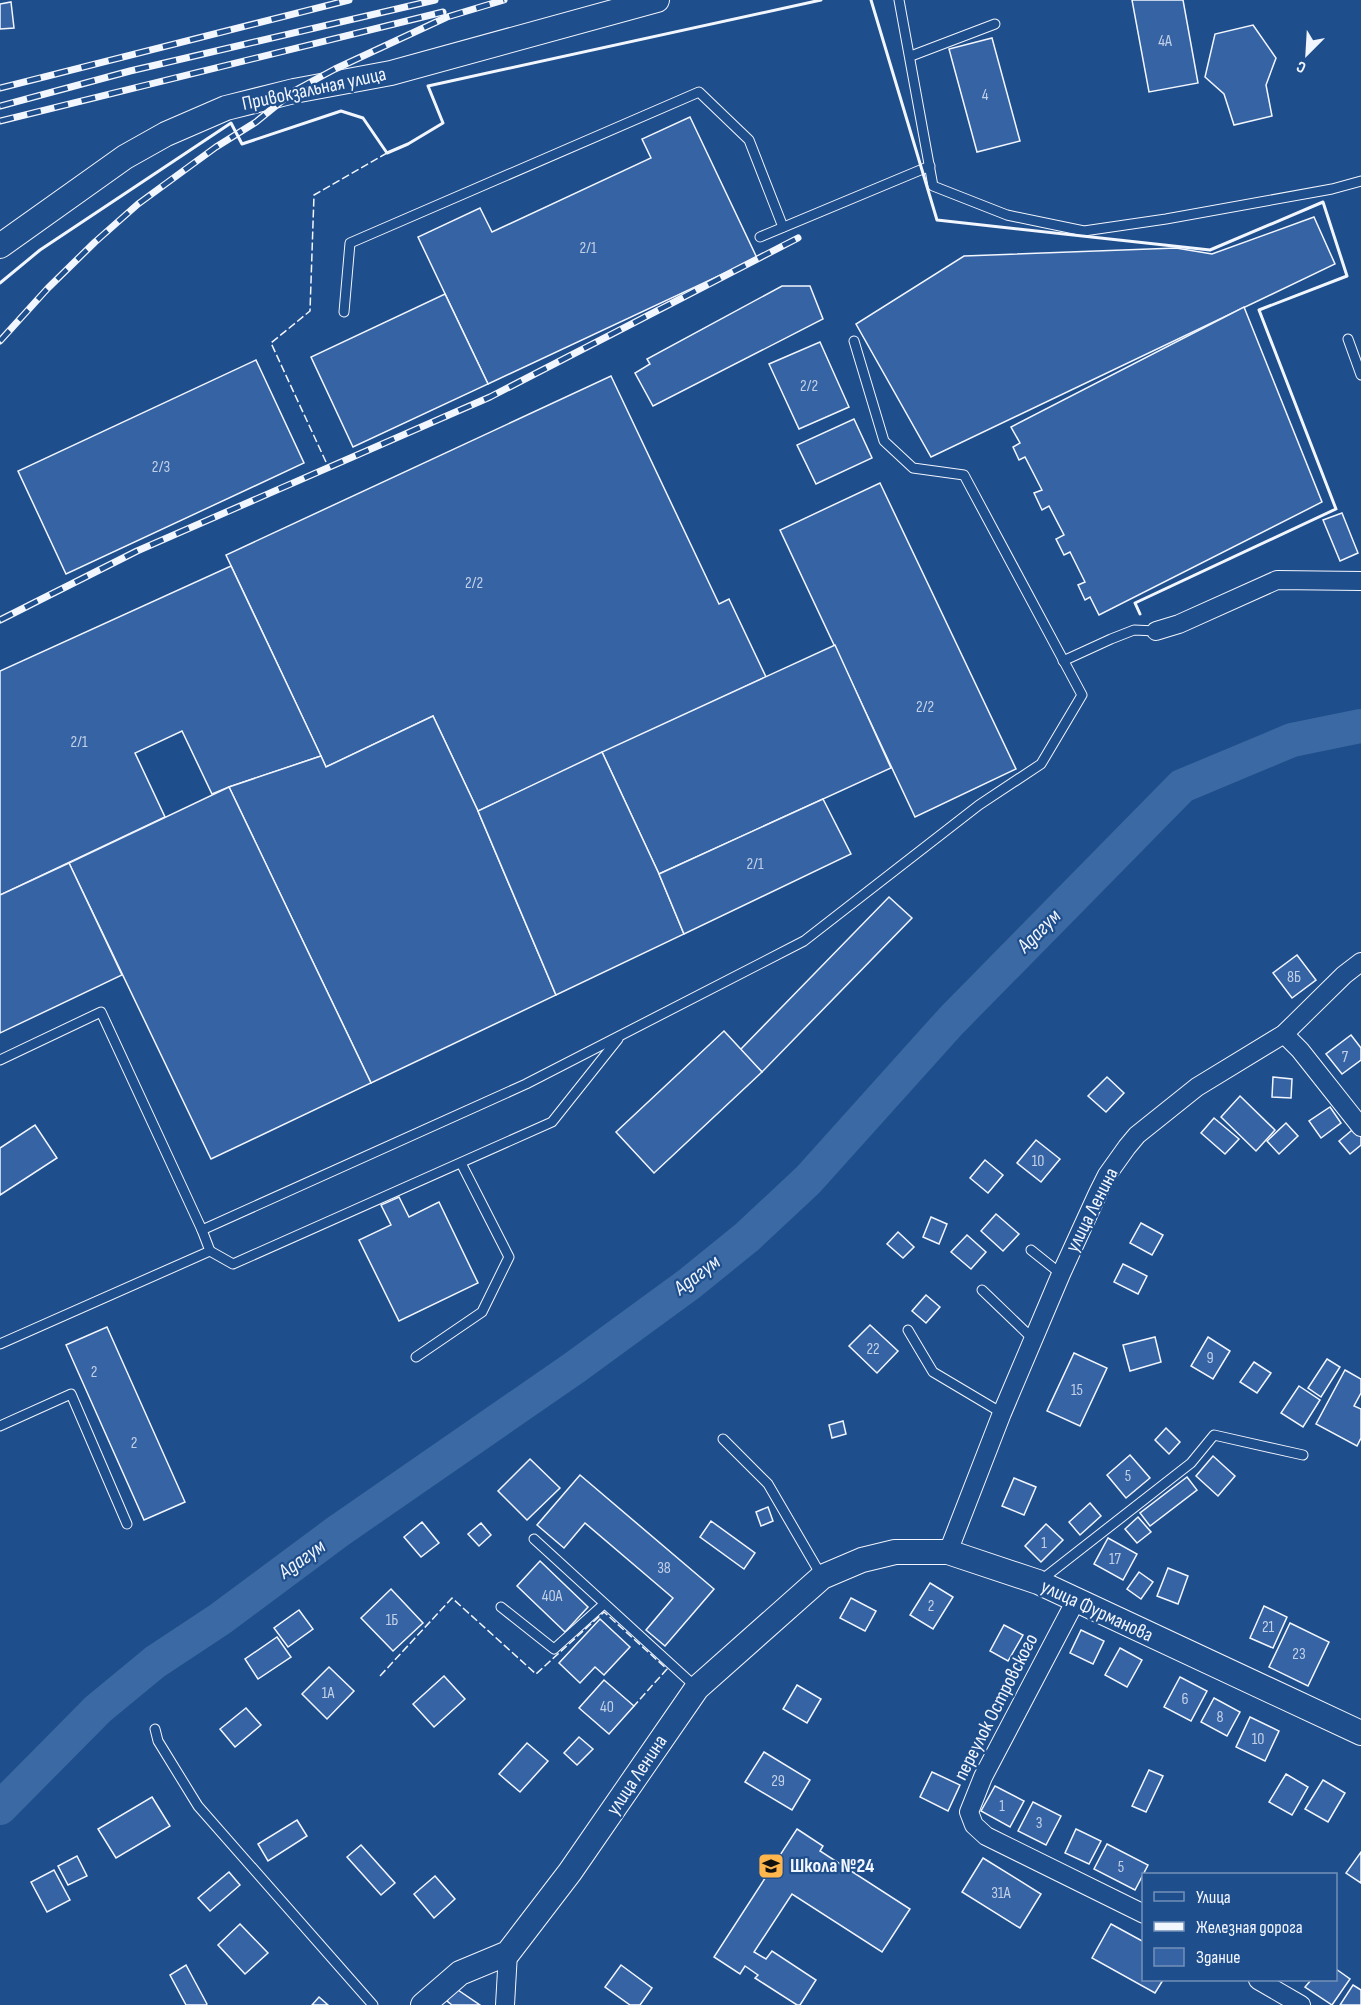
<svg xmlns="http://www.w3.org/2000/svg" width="1361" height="2005" font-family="'Sofia Sans Condensed',sans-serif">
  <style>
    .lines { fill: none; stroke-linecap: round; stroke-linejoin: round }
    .river { stroke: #3b69a3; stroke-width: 34 }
    .building { fill: #3563a3; stroke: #f2f6ff; stroke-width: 1.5 }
    .lane-casing { stroke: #f2f6ff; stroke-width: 11 }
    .street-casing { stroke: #f2f6ff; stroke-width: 20 }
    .secondary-casing { stroke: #f2f6ff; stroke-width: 26 }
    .lane { stroke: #1f4e8c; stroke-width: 9 }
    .street { stroke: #1f4e8c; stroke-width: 18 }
    .secondary { stroke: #1f4e8c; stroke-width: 24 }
    .rail-casing { stroke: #f2f6ff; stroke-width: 7 }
    .rail { stroke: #1f4e8c; stroke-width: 4.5; stroke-dasharray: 14; stroke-linecap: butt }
    .fence { stroke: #f2f6ff; stroke-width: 1.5; stroke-dasharray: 8 3; stroke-linecap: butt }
    .wall { stroke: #f2f6ff; stroke-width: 3 }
    .labels { text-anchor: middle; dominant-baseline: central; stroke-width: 4.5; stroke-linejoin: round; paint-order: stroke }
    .number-label { font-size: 16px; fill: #c3d1e8 }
    .street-label { font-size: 20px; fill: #f2f6ff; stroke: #1f4e8c }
    .poi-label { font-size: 20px; font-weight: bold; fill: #f2f6ff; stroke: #1f4e8c; text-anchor: start }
    .water-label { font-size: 21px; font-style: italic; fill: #f2f6ff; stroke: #1f4e8c }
  </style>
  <rect width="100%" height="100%" fill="#1f4e8c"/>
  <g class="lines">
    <path class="river" d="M 0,1808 L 98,1709 L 155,1662 L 220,1619 L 337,1532 L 574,1368 L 689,1284 L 747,1237 L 808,1180 L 951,1021 L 1182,786 L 1292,740 L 1361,726"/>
  </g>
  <g class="building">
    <path d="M 1132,0 L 1183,0 L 1198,83 L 1149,92 Z"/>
    <path d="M 11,2 L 14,28 L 0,29 L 0,4 Z"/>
    <path d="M 1253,25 L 1276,58 L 1266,85 L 1272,116 L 1234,125 L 1224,94 L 1205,77 L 1215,34 Z"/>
    <path d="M 992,38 L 1020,141 L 977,152 L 949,49 Z"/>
    <path d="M 690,117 L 757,258 L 488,384 L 418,237 L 480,208 L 492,232 L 651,158 L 642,139 Z"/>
    <path d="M 1314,217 L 1335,264 L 931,457 L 856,324 L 964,256 L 1176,248 L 1212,254 Z"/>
    <path d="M 782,286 L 810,286 L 823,319 L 653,406 L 635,373 L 650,364 L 647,359 Z"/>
    <path d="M 445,294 L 488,384 L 353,447 L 311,357 Z"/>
    <path d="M 1244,307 L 1322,502 L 1099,615 L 1090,597 L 1085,600 L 1078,585 L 1085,582 L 1070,552 L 1064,555 L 1056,539 L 1064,535 L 1049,506 L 1042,510 L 1034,493 L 1042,490 L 1025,457 L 1019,460 L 1013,447 L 1020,443 L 1011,427 Z"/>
    <path d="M 820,342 L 849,407 L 799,429 L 769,364 Z"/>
    <path d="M 256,360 L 304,463 L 66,574 L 18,471 Z"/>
    <path d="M 611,376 L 719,604 L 729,599 L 766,677 L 478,811 L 433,716 L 326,767 L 226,555 Z"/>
    <path d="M 854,419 L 872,458 L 816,484 L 797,445 Z"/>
    <path d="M 880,483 L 1016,769 L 915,817 L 780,530 Z"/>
    <path d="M 1342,513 L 1358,553 L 1340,561 L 1323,520 Z"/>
    <path d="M 231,566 L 321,756 L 229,787 L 212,794 L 182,731 L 135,753 L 165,817 L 0,895 L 0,671 Z"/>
    <path d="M 835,645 L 891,768 L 659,874 L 602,752 Z"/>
    <path d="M 433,716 L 478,811 L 556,995 L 371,1083 L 229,787 L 321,756 L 326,767 Z"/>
    <path d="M 602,752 L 659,874 L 684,934 L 556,995 L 478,811 Z"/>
    <path d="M 229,787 L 371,1083 L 211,1159 L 69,863 Z"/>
    <path d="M 823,799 L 851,854 L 684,934 L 659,874 Z"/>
    <path d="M 69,863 L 122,975 L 0,1033 L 0,895 Z"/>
    <path d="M 889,897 L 912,918 L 762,1072 L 740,1050 Z"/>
    <path d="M 1297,955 L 1316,980 L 1292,998 L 1273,973 Z"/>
    <path d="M 724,1031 L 762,1072 L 654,1173 L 616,1132 Z"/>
    <path d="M 1351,1035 L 1361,1048 L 1361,1060 L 1342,1074 L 1326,1054 Z"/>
    <path d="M 1107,1077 L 1124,1093 L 1106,1112 L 1088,1096 Z"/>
    <path d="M 1273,1077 L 1292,1079 L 1291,1098 L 1272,1097 Z"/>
    <path d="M 1240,1096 L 1275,1130 L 1256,1151 L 1221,1117 Z"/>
    <path d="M 1330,1107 L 1341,1123 L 1321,1138 L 1309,1121 Z"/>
    <path d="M 1214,1118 L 1239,1139 L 1225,1154 L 1201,1133 Z"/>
    <path d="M 1286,1123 L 1298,1136 L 1279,1154 L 1267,1141 Z"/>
    <path d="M 35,1125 L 57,1158 L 0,1195 L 0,1148 Z"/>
    <path d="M 1357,1126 L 1361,1130 L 1361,1145 L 1350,1154 L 1339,1141 Z"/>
    <path d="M 1036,1140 L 1060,1159 L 1041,1182 L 1017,1163 Z"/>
    <path d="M 985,1160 L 1003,1175 L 988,1193 L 970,1178 Z"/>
    <path d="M 399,1197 L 409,1217 L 439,1202 L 478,1283 L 399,1321 L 359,1240 L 391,1225 L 381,1205 Z"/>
    <path d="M 996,1214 L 1019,1234 L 1003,1251 L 981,1231 Z"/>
    <path d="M 931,1217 L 947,1224 L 939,1244 L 923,1237 Z"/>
    <path d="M 1141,1223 L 1163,1235 L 1152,1255 L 1130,1243 Z"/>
    <path d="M 898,1232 L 914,1247 L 903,1258 L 887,1244 Z"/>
    <path d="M 967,1235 L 986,1252 L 971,1269 L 951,1252 Z"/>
    <path d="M 1123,1264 L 1147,1276 L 1138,1294 L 1114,1282 Z"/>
    <path d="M 926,1295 L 940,1307 L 926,1323 L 912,1311 Z"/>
    <path d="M 870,1325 L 898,1351 L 877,1373 L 849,1346 Z"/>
    <path d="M 107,1327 L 185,1502 L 144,1520 L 66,1345 Z"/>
    <path d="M 1155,1337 L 1161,1362 L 1130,1371 L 1123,1345 Z"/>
    <path d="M 1208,1337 L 1230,1351 L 1213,1379 L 1191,1366 Z"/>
    <path d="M 1074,1353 L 1107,1368 L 1080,1426 L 1047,1411 Z"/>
    <path d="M 1327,1359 L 1340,1367 L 1321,1397 L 1308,1388 Z"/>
    <path d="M 1254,1362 L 1271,1373 L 1257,1393 L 1240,1382 Z"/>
    <path d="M 1345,1370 L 1361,1379 L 1361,1393 L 1354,1406 L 1361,1409 L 1361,1438 L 1357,1446 L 1316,1424 Z"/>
    <path d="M 1299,1386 L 1320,1400 L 1303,1427 L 1281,1413 Z"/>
    <path d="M 843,1421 L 846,1434 L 832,1438 L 829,1425 Z"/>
    <path d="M 1166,1428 L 1180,1442 L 1169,1454 L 1155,1440 Z"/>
    <path d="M 1130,1455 L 1150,1478 L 1126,1498 L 1107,1475 Z"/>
    <path d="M 1213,1456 L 1235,1476 L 1218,1496 L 1196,1476 Z"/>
    <path d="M 530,1459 L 560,1488 L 527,1520 L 498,1491 Z"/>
    <path d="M 580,1475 L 714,1589 L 665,1646 L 646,1630 L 673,1598 L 585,1523 L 564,1548 L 537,1525 Z"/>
    <path d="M 1187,1477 L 1197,1490 L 1150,1526 L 1140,1513 Z"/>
    <path d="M 1014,1478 L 1036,1487 L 1024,1515 L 1002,1506 Z"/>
    <path d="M 1090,1503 L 1101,1516 L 1080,1535 L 1069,1522 Z"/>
    <path d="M 768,1507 L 773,1521 L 761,1526 L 756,1512 Z"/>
    <path d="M 1138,1517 L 1151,1532 L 1137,1543 L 1125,1529 Z"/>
    <path d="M 711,1521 L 755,1553 L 744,1569 L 700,1537 Z"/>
    <path d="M 422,1522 L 439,1543 L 421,1557 L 404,1537 Z"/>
    <path d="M 481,1523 L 491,1535 L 479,1546 L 468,1534 Z"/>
    <path d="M 1046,1524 L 1063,1540 L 1041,1562 L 1025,1546 Z"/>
    <path d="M 1108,1538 L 1137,1554 L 1123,1580 L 1094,1564 Z"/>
    <path d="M 540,1561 L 588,1607 L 565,1632 L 517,1586 Z"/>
    <path d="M 1168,1568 L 1188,1576 L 1178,1604 L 1157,1596 Z"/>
    <path d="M 1139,1572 L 1153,1582 L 1141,1599 L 1127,1589 Z"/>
    <path d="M 930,1583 L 953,1597 L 933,1629 L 910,1615 Z"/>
    <path d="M 391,1589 L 423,1623 L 393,1651 L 361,1618 Z"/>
    <path d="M 851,1598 L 876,1611 L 865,1631 L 840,1618 Z"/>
    <path d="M 1264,1606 L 1287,1617 L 1273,1648 L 1250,1638 Z"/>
    <path d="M 299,1610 L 313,1629 L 288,1647 L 274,1628 Z"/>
    <path d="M 600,1619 L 630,1647 L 604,1675 L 595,1667 L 580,1683 L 559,1663 Z"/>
    <path d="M 1290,1623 L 1329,1642 L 1308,1686 L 1269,1667 Z"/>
    <path d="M 1004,1625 L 1023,1635 L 1008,1661 L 990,1651 Z"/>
    <path d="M 1081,1630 L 1104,1641 L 1093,1664 L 1070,1653 Z"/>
    <path d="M 277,1637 L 291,1657 L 258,1679 L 245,1659 Z"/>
    <path d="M 1120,1648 L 1142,1660 L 1127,1687 L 1105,1675 Z"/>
    <path d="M 329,1667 L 354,1691 L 327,1719 L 302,1694 Z"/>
    <path d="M 444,1676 L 465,1699 L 434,1727 L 413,1704 Z"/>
    <path d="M 1180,1677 L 1207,1691 L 1191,1721 L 1164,1707 Z"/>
    <path d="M 604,1680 L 634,1706 L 609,1734 L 579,1708 Z"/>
    <path d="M 797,1685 L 821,1699 L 807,1723 L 783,1709 Z"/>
    <path d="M 1214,1698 L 1240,1712 L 1227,1736 L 1201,1722 Z"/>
    <path d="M 246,1708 L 261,1725 L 235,1747 L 220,1729 Z"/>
    <path d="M 1250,1717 L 1279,1731 L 1265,1761 L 1236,1747 Z"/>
    <path d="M 579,1737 L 593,1749 L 577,1765 L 564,1753 Z"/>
    <path d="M 527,1743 L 548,1761 L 520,1792 L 499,1774 Z"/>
    <path d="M 764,1752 L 810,1780 L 792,1810 L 745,1782 Z"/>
    <path d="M 1149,1770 L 1163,1776 L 1146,1812 L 1132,1806 Z"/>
    <path d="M 932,1772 L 960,1785 L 948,1811 L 920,1797 Z"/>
    <path d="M 1286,1774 L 1308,1787 L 1292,1815 L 1269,1802 Z"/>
    <path d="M 1323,1780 L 1345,1793 L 1328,1822 L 1305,1809 Z"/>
    <path d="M 995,1786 L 1024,1801 L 1010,1827 L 981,1811 Z"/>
    <path d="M 152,1797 L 170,1826 L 116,1858 L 98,1829 Z"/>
    <path d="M 1033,1802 L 1061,1816 L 1046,1845 L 1018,1831 Z"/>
    <path d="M 297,1820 L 307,1836 L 268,1861 L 258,1844 Z"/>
    <path d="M 797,1829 L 823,1846 L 820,1851 L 910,1909 L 882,1952 L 792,1894 L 754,1952 L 766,1959 L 772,1951 L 816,1980 L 800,2005 L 797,2005 L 755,1978 L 758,1975 L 745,1966 L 740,1974 L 714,1957 Z"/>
    <path d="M 1076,1829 L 1101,1841 L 1089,1864 L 1065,1853 Z"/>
    <path d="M 1107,1844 L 1148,1865 L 1135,1890 L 1094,1869 Z"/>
    <path d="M 361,1845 L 395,1883 L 381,1895 L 347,1857 Z"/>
    <path d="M 1361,1852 L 1361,1883 L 1346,1873 Z"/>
    <path d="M 77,1856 L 87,1876 L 68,1885 L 58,1866 Z"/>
    <path d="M 983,1858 L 1041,1894 L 1020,1928 L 962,1892 Z"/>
    <path d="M 54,1870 L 70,1900 L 47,1912 L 31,1882 Z"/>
    <path d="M 229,1872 L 240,1885 L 210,1911 L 198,1898 Z"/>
    <path d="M 435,1876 L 455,1899 L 434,1918 L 414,1894 Z"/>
    <path d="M 240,1924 L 268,1953 L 245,1974 L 218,1945 Z"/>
    <path d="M 1111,1924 L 1144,1942 L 1144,1980 L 1163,1980 L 1155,1993 L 1092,1958 Z"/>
    <path d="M 186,1965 L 207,2004 L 206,2005 L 186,2005 L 170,1975 Z"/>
    <path d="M 621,1965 L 652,1988 L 640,2005 L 630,2005 L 605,1987 Z"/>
    <path d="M 1336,1969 L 1350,1979 L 1332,2005 L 1305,1987 L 1311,1980 L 1336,1980 Z"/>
    <path d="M 1353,1985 L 1361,1990 L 1361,2005 L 1340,2005 Z"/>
    <path d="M 455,1988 L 480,2005 L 452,2005 L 447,2001 Z"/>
    <path d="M 319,1997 L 328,2005 L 312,2005 Z"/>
  </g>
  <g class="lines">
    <defs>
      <g id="lane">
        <path d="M 899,0 L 933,186 L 1007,215 L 1084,231 L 1166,219 L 1332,189 L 1361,181"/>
        <path d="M 911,56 L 995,24"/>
        <path d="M 760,237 L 930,166"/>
        <path d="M 344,312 L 350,243 L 699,92 L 749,140 L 783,227"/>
        <path d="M 1348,339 L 1361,375"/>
        <path d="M 1063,661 L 1111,639 L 1134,630 L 1156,631"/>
        <path d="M 0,1060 L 101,1012 L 202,1230 L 526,1084 L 804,941 L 979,805 L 1041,764 L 1082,695 L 964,475 L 913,468 L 884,441 L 854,341"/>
        <path d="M 1031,1250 L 1061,1274"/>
        <path d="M 210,1251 L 233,1264 L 552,1122 L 618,1039"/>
        <path d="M 982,1290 L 1034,1340"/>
        <path d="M 908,1330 L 933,1372 L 1002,1413"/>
        <path d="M 0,1344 L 210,1251 L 202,1230"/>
        <path d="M 416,1357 L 482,1312 L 509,1257 L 461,1163"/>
        <path d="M 0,1426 L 71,1394 L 127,1524"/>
        <path d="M 723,1439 L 768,1484 L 821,1575"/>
        <path d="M 534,1539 L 697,1688"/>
        <path d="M 1040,1581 L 1191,1463 L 1214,1435 L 1303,1455"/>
        <path d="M 501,1607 L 554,1649 L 604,1604"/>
        <path d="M 155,1729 L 158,1741 L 198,1806 L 373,2005"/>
      </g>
      <g id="street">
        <path d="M 1156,631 L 1179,624 L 1277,580 L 1361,581"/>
        <path d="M 1284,1034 L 1300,1050 L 1361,1127"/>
        <path d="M 948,1552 L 1002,1413 L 1061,1274 L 1098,1193 L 1107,1175 L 1127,1147 L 1137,1135 L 1197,1087 L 1284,1034 L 1344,975 L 1361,962"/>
        <path d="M 1076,1600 L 983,1777 L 969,1812 L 974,1825 L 986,1836 L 1144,1914"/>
        <path d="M 1258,1980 L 1301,2005"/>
        <path d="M 505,2005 L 508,1953"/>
      </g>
      <g id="secondary">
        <path d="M 0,246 L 125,157 L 166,134 L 226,108 L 294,91 L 391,73 L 657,0"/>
        <path d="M 423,2005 L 460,1973 L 508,1953 L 570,1872 L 697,1688 L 822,1577 L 862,1560 L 895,1552 L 948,1552 L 1038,1582 L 1361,1733"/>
      </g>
    </defs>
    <use href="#lane" class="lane-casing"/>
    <use href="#street" class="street-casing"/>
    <use href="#secondary" class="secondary-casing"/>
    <use href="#lane" class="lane"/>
    <use href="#street" class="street"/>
    <use href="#secondary" class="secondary"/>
    <defs>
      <g id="rail">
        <path d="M 0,88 L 349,0"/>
        <path d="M 0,106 L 130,71 L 435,0"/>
        <path d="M 0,121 L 443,12"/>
        <path d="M 0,341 L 48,288 L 95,242 L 138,204 L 216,147 L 256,122 L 294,91 L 335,69 L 447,17 L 504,0"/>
        <path d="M 0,620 L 137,551 L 490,397 L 798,238"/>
      </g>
    </defs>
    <use href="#rail" class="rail-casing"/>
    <use href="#rail" class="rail"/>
    <g class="fence">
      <path d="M 326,462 L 271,343 L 310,311 L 314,195 L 387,153"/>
      <path d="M 380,1676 L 452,1598 L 536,1674 L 604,1612 L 667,1669 L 634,1706"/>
    </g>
    <g class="wall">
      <path d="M 871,0 L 937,220 L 1210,250 L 1323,202 L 1347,276 L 1259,310 L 1336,509 L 1135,603 L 1140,614"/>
      <path d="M 0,283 L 40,250 L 231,123 L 242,144 L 341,111 L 363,118 L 387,153 L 408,144 L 443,123 L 428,86 L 821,0"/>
    </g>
  </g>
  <defs>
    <symbol id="school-square" viewBox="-11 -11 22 22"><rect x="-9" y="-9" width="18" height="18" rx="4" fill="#ffb74d" stroke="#1f4e8c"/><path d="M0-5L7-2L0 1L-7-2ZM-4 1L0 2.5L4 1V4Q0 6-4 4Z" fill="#111"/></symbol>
  </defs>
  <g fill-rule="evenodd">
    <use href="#school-square" x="756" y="1851" width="30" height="30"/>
  </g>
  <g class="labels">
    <g class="number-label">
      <text x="1165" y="41">4А</text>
      <text x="985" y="95">4</text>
      <text x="588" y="248">2/1</text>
      <text x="809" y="386">2/2</text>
      <text x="161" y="467">2/3</text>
      <text x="474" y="583">2/2</text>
      <text x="925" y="707">2/2</text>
      <text x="79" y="742">2/1</text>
      <text x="755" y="864">2/1</text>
      <text x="1294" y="977">8Б</text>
      <text x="1345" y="1057">7</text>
      <text x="1038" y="1161">10</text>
      <text x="873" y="1349">22</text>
      <text x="1210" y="1358">9</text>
      <text x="94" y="1372">2</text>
      <text x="1077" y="1390">15</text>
      <text x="134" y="1443">2</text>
      <text x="1128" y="1476">5</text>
      <text x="1044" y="1543">1</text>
      <text x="1115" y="1559">17</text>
      <text x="664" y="1568">38</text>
      <text x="552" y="1596">40А</text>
      <text x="931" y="1606">2</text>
      <text x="392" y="1620">1Б</text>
      <text x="1268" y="1627">21</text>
      <text x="1299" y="1654">23</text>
      <text x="328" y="1693">1А</text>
      <text x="1185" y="1699">6</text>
      <text x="607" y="1707">40</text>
      <text x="1220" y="1717">8</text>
      <text x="1258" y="1739">10</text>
      <text x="778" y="1781">29</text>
      <text x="1002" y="1806">1</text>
      <text x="1039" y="1823">3</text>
      <text x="1121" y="1867">5</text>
      <text x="1001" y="1893">31А</text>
    </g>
    <g class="street-label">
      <text transform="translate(314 89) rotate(-12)">Привокзальная улица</text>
      <text transform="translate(1092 1210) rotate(-63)">улица Ленина</text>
      <text transform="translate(1097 1611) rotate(25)">улица Фурманова</text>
      <text transform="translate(996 1707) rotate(-63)">переулок Островского</text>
      <text transform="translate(637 1775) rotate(-56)">улица Ленина</text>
    </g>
    <g class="poi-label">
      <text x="790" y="1866">Школа №24</text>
    </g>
    <g class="water-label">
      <text transform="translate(1039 931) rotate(-45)">Адагум</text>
      <text transform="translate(697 1275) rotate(-37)">Адагум</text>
      <text transform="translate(302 1559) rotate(-35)">Адагум</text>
    </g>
  </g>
  <rect x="1142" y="1873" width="195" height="108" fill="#1f4e8c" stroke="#7391ba" stroke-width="1.5"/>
  <rect x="1154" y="1892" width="30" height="9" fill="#1f4e8c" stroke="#7391ba" stroke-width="1.5"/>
  <text x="1196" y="1903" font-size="18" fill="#f2f6ff">Улица</text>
  <rect x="1154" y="1922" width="30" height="9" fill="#f2f6ff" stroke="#7391ba" stroke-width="1.5"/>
  <text x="1196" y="1933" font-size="18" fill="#f2f6ff">Железная дорога</text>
  <rect x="1154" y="1948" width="30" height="18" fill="#3563a3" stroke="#7391ba" stroke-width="1.5"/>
  <text x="1196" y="1963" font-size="18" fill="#f2f6ff">Здание</text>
  <g transform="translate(1307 54) rotate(204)" stroke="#1f4e8c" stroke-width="4.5" paint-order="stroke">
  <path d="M0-4.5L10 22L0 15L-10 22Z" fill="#f2f6ff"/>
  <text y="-9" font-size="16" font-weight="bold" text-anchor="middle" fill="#f2f6ff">С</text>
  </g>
</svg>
